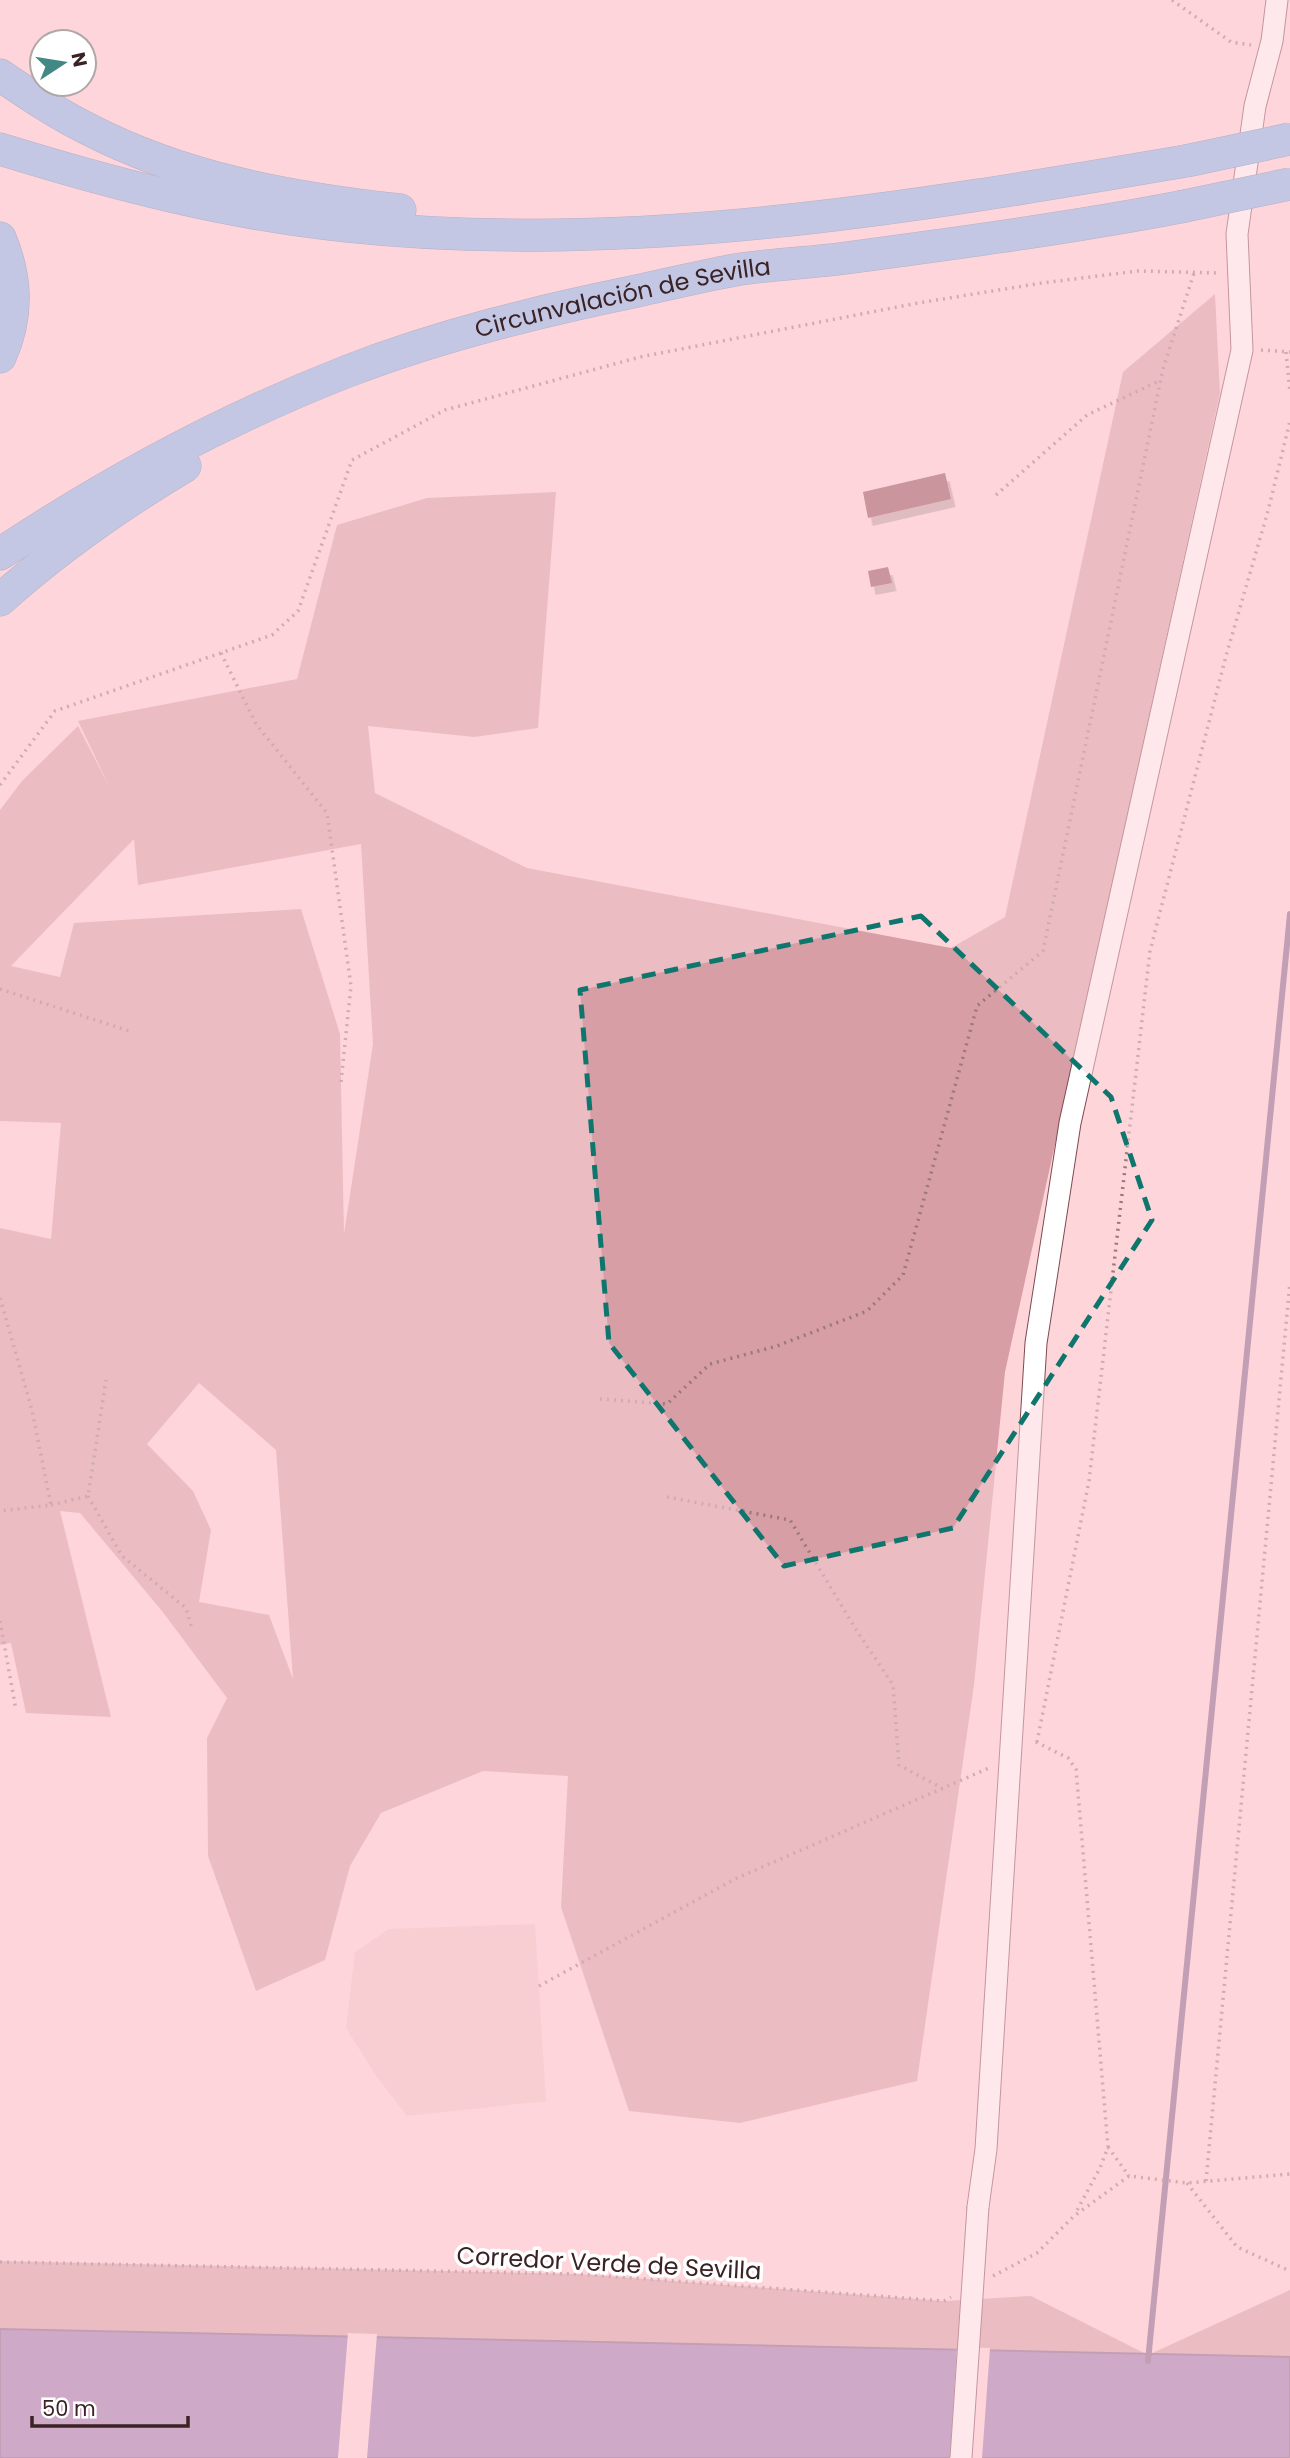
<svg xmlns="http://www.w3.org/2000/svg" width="1290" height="2458" font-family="Poppins,sans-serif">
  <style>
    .built { fill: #f1c5ca }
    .green { fill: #d89ea6; fill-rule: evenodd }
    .water { fill: #9876b1; stroke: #7c5d87; stroke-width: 2 }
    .pier { fill: #fed6da }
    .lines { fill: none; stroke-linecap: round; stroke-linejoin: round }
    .stream { stroke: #7c5d87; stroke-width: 6 }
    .building { fill: #8c4652; filter: url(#shadow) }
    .minor-casing { stroke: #7f4951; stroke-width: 23 }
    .highway-casing { stroke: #6682a8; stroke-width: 33 }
    .path { stroke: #99797d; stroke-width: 3.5; stroke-dasharray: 2 5; stroke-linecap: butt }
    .minor { stroke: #fff; stroke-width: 21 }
    .highway { stroke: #7db5ef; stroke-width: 32 }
    .minor-bridge-casing { stroke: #7f4951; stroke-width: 23; stroke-linecap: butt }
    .highway-bridge-casing { stroke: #6682a8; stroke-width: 33; stroke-linecap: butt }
    .minor-bridge { stroke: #fff; stroke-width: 21 }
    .highway-bridge { stroke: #7db5ef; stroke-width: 32 }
    .marked { fill: none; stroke: #0f766e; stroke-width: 5; stroke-dasharray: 14 9; stroke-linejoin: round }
    .labels { text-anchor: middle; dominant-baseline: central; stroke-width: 7; stroke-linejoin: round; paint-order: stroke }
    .street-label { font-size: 24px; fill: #3a2225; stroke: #fff }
  </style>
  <defs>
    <filter id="shadow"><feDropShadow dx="4.5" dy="8" stdDeviation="0" flood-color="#0004"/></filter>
  </defs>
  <rect width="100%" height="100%" fill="#fed6da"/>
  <path class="built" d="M 535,1924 L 546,2101 L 407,2116 L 377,2077 L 346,2028 L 355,1952 L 389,1929 Z"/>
  <g class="green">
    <path d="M 1215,294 L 1220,393 L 1005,1372 L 974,1685 L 917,2081 L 740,2123 L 629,2111 L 561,1907 L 568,1776 L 483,1771 L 381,1813 L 350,1866 L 325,1960 L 256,1991 L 208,1856 L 207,1738 L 227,1698 L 162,1611 L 80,1513 L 60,1511 L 111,1717 L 26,1713 L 11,1643 L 0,1645 L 0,1228 L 51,1239 L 61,1123 L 0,1121 L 0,810 L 22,781 L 78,726 L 110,788 L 78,721 L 297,679 L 337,525 L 427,498 L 556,492 L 538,728 L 474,737 L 368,726 L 375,793 L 527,868 L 951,948 L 1005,917 L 1123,372 ZM 134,839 L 138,885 L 361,844 L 373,1044 L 344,1234 L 340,1034 L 301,909 L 74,923 L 60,977 L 11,966 ZM 199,1383 L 276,1450 L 293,1679 L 269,1615 L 199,1602 L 211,1530 L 193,1491 L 147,1444 Z"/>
    <path d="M 0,2261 L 579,2274 L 944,2301 L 1031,2296 L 1148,2355 L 1290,2290 L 1290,2357 L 1148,2355 L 0,2329 Z"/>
  </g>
  <path class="water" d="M 0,2329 L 1290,2357 L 1290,2458 L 0,2458 Z"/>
  <g class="pier">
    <path d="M 348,2333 L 377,2334 L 367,2458 L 338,2458 Z"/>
    <path d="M 957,2347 L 990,2348 L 982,2458 L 950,2458 Z"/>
  </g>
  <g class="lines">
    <path class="stream" d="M 1148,2361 L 1290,914"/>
  </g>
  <g class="building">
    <path d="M 945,473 L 951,499 L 868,518 L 863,492 Z"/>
    <path d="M 888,567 L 892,583 L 871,587 L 868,571 Z"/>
  </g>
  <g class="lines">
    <defs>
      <path id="minor" d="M 978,2207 L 986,2149 L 1036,1343 L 1070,1123 L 1242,350 L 1237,234 L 1255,106 L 1272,41 L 1277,0"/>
      <g id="highway">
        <path d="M 0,75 C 28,94 56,113 86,128 C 184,179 291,198 400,210"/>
        <path d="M 0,149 C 113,184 228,214 347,226 C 627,256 909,208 1186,161"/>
        <path d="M 0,238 C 17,278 18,318 0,357"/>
        <path id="s1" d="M 0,554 C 110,481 225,419 348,371 C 441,335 539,311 637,291 C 669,284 702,276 735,270 C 772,264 809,263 846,258 C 958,243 1070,228 1180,207"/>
        <path d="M 0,600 C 57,549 120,505 185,466"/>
      </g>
    </defs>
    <use href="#minor" class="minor-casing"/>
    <use href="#highway" class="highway-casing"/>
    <g class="path">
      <path d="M 1172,0 L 1231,42 L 1251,45"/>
      <path d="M 1261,350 L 1290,352"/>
      <path d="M 1286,352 L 1290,392"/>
      <path d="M 996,495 L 1087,415 L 1161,380"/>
      <path d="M 221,653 L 256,724 L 327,813 L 351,986 L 341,1082"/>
      <path d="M 0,785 L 55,711 L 272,635 L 298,611 L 352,460 L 445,410 L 640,357 L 918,303 L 1042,283 L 1138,271 L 1219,273"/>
      <path d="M 0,989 L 129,1031"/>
      <path d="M 0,1298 L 32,1410 L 51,1505 L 0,1511"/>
      <path d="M 600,1399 L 667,1404 L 710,1364 L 777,1346 L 867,1311 L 903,1275 L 977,1006 L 1043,951 L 1163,369 L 1194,273"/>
      <path d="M 88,1496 L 122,1556 L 186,1608 L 192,1629"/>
      <path d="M 667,1497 L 790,1520 L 855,1628 L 893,1685 L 899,1765 L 942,1788"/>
      <path d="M 51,1505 L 88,1496 L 106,1380"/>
      <path d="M 0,1621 L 16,1710"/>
      <path d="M 1036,1742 L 1068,1758 L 1076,1769 L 1108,2147 L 1100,2168 L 1075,2214"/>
      <path d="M 1037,1742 L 1089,1481 L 1150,951 L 1226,656 L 1268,511 L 1290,421"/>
      <path d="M 539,1986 L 735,1879 L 989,1768"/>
      <path d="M 1108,2147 L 1129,2176"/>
      <path d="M 1206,2181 L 1290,1282"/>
      <path d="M 1187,2183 L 1237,2247 L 1290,2271"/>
      <path d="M 0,2262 L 579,2274 L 944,2301 L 951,2297"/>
      <path d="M 993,2276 L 1037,2253 L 1074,2216 L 1129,2176 L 1187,2183 L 1290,2174"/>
    </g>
    <use href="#minor" class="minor"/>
    <use href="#highway" class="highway"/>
    <defs>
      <path id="minor-bridge" d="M 961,2458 L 978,2207"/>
      <g id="highway-bridge">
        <path d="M 1186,161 L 1290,139"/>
        <path d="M 1180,207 L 1290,184"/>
      </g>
    </defs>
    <use href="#minor-bridge" class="minor-bridge-casing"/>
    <use href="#highway-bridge" class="highway-bridge-casing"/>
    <use href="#minor-bridge" class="minor-bridge"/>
    <use href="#highway-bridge" class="highway-bridge"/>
  </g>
  <path d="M0 0H1290V2458H0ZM 921,916 L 1111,1097 L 1152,1220 L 953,1528 L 784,1566 L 609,1343 L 580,990 Z" fill="#fed6da" fill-opacity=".55" fill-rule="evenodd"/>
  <path class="marked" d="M 921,916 L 1111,1097 L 1152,1220 L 953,1528 L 784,1566 L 609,1343 L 580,990 Z"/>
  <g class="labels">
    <g class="street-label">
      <text stroke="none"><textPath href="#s1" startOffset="679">Circunvalación de Sevilla</textPath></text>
      <text transform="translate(609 2263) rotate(3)">Corredor Verde de Sevilla</text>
    </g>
  </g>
  <g transform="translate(63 63) rotate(78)"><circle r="33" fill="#ffffff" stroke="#b0a7a8" stroke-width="2"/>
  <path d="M0-5L12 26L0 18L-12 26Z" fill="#428985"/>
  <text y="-10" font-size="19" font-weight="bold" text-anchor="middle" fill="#3a2225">N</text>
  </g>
  <path d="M32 2416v10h156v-10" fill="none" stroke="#3a2225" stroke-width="3.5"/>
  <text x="42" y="2416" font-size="21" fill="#3a2225" stroke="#ffffff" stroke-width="5" paint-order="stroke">50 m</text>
</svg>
